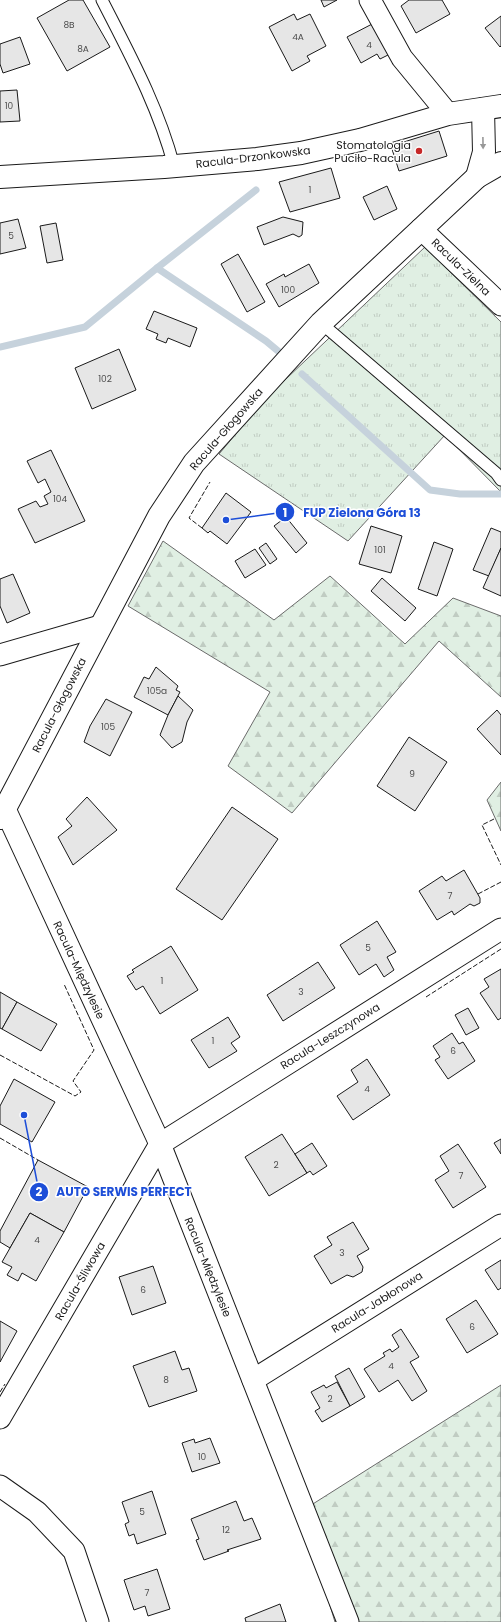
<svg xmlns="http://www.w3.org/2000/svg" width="501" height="1622" font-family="Poppins,sans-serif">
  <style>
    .grass { fill: url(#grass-tufts); stroke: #6a6a6a }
    .forest { fill: url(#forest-firs); stroke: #6a6a6a }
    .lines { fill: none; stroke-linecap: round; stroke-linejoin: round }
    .stream { stroke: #c6d2dc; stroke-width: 7 }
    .building { fill: #e6e6e6; stroke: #1a1a1a }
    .lane-casing { stroke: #1a1a1a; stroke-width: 13 }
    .street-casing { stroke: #1a1a1a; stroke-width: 23 }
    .secondary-casing { stroke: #1a1a1a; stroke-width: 24 }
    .lane { stroke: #fff; stroke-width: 11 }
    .street { stroke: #fff; stroke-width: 21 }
    .secondary { stroke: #fff; stroke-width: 22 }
    .fence { stroke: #1a1a1a; stroke-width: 1; stroke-dasharray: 5 2; stroke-linecap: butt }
    .oneway { fill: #989898 }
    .poi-dot { fill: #c62828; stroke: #fff; stroke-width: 1.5 }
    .labels { text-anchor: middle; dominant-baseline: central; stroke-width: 3; stroke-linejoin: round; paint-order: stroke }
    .number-label { font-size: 9px; fill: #4d4d4d }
    .poi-label { font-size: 11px; fill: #1a1a1a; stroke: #fff; text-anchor: end }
    .street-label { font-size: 11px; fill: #1a1a1a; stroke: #fff }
    .leader { fill: none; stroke: #1d4ed8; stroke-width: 1.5 }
    .callout-dot { fill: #1d4ed8; stroke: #fff; stroke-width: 1.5 }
    .mark-label { font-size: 12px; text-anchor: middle; font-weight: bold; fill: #fff }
    .callout-label { font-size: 12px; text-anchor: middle; font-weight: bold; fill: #1d4ed8; stroke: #fff; stroke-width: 3; stroke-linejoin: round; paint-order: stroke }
  </style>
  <defs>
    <pattern id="grass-tufts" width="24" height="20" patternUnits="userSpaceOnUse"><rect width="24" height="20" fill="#e0efe3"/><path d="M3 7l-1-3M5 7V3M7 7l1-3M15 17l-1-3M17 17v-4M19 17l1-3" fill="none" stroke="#c0ccc2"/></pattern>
    <pattern id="forest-firs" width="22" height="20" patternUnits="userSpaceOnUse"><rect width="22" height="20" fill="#e0efe3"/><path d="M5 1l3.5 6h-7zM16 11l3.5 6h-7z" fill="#c0ccc2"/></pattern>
  </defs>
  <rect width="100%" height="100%" fill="#fff"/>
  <path class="grass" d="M 425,247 L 501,322 L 501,492 L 445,435 L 348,541 L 219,454 L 267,397 Z"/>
  <g class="forest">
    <path d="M 163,541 L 274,620 L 330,576 L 405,644 L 453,598 L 501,616 L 501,697 L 439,641 L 292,813 L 228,766 L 270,692 L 128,606 Z"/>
    <path d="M 501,782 L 501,831 L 487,800 Z"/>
    <path d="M 501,1385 L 501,1622 L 335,1622 L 322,1579 L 297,1514 Z"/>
  </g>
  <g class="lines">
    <g class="stream">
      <path d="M 157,268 L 266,341 L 278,351"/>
      <path d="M 0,347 L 85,327 L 157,268 L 256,190"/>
      <path d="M 302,374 L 430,490 L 460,494 L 501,494"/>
    </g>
  </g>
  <g class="building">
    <path d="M 69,0 L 83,0 L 110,47 L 67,71 L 37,18 Z"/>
    <path d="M 321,0 L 337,0 L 324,7 Z"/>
    <path d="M 409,0 L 442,0 L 450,14 L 416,33 L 401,6 Z"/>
    <path d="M 294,14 L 297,20 L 310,14 L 326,46 L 307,56 L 310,61 L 292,71 L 269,27 Z"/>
    <path d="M 501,16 L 501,46 L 500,47 L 485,28 Z"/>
    <path d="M 376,22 L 392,53 L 380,59 L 377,54 L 361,63 L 347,37 Z"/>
    <path d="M 20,37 L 30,64 L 3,73 L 0,64 L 0,44 Z"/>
    <path d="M 17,90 L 20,121 L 0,122 L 0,91 Z"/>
    <path d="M 439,131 L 447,156 L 399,171 L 391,146 Z"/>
    <path d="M 331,168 L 340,198 L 290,212 L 279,182 Z"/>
    <path d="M 387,186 L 397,209 L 374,220 L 363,197 Z"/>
    <path d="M 283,217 L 303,222 L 302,235 L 299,237 L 293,234 L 264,245 L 257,227 Z"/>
    <path d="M 18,219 L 26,248 L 0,254 L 0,223 Z"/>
    <path d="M 56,223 L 63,260 L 47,263 L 40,226 Z"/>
    <path d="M 238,254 L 265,302 L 247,312 L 221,264 Z"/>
    <path d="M 309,264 L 319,283 L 279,307 L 266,284 L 284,274 L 285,277 Z"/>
    <path d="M 154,311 L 197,328 L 190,347 L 168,338 L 166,343 L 156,339 L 158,334 L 146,329 Z"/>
    <path d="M 119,349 L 136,390 L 92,409 L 75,368 Z"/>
    <path d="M 51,450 L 85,521 L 35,543 L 18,509 L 36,501 L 40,507 L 48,504 L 44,496 L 51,492 L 45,479 L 38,483 L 27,461 Z"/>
    <path d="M 226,493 L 251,512 L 227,544 L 210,531 L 208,533 L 202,528 Z"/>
    <path d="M 286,517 L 307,543 L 296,553 L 274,526 Z"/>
    <path d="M 371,526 L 402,536 L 391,573 L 359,564 Z"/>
    <path d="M 491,528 L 501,532 L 501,548 L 489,576 L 473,570 Z"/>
    <path d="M 434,542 L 453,549 L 437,596 L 418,589 Z"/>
    <path d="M 266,543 L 277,559 L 270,564 L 259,548 Z"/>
    <path d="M 501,548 L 501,596 L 483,588 Z"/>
    <path d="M 255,549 L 266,565 L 245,578 L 235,561 Z"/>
    <path d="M 13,574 L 30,613 L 7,623 L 0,606 L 0,579 Z"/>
    <path d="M 382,578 L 416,608 L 405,621 L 371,591 Z"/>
    <path d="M 156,667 L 178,686 L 176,690 L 180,692 L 168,715 L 134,697 L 144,677 L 149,679 Z"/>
    <path d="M 178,696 L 193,710 L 187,722 L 182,742 L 172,748 L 160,735 L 168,715 Z"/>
    <path d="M 106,699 L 132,712 L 110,756 L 84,742 L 90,726 Z"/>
    <path d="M 497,710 L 501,715 L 501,755 L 477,729 Z"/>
    <path d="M 409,737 L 447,762 L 415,811 L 377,786 Z"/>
    <path d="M 87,797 L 117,830 L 73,865 L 58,837 L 72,826 L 66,819 Z"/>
    <path d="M 232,807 L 278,839 L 222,920 L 176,889 Z"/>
    <path d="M 464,870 L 480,898 L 480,903 L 474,906 L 470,904 L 454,915 L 452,911 L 437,920 L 419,891 L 442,876 L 446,881 Z"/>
    <path d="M 377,921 L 396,952 L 387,957 L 394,970 L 384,977 L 376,964 L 359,975 L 340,945 Z"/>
    <path d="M 171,946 L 198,990 L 160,1014 L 143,986 L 136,990 L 127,976 L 134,972 L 132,970 Z"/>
    <path d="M 318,962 L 335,988 L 283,1021 L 267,995 Z"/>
    <path d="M 501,969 L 501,1018 L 498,1020 L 480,993 L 489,987 L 484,979 Z"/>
    <path d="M 0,992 L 17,1002 L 2,1029 L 0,1028 Z"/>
    <path d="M 17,1002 L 57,1024 L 41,1051 L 2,1029 Z"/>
    <path d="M 468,1008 L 479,1028 L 466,1035 L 455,1015 Z"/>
    <path d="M 228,1017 L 240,1037 L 231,1043 L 237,1051 L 209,1068 L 191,1040 Z"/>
    <path d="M 452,1033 L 459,1044 L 463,1042 L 475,1061 L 448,1079 L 435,1060 L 440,1057 L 433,1046 Z"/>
    <path d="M 367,1059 L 390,1095 L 353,1120 L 337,1096 L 358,1082 L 351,1070 Z"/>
    <path d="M 14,1079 L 55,1102 L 32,1142 L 0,1124 L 0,1106 Z"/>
    <path d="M 282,1134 L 307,1173 L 269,1196 L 245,1157 Z"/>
    <path d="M 501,1139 L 501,1154 L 494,1143 Z"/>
    <path d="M 312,1143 L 327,1166 L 313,1175 L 310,1171 L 307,1173 L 295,1154 Z"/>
    <path d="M 458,1144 L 486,1187 L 453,1208 L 435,1180 L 449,1171 L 440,1156 Z"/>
    <path d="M 38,1160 L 88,1187 L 64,1232 L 30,1213 L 10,1248 L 0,1242 L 0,1231 Z"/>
    <path d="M 30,1213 L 64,1232 L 36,1281 L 22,1273 L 18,1281 L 7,1275 L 12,1267 L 2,1262 Z"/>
    <path d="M 353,1222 L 369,1249 L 357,1256 L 363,1267 L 362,1272 L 353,1277 L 347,1275 L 331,1284 L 314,1256 L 332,1245 L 327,1237 Z"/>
    <path d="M 501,1260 L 501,1288 L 498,1290 L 485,1270 Z"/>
    <path d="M 153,1266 L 166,1303 L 132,1315 L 119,1277 Z"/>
    <path d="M 476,1300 L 498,1334 L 467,1353 L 446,1319 Z"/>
    <path d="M 0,1321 L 17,1331 L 0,1362 Z"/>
    <path d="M 401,1329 L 419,1357 L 410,1362 L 427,1391 L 412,1401 L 398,1380 L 379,1392 L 364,1369 L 385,1356 L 383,1353 L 390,1349 L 392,1352 L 399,1347 L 392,1335 Z"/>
    <path d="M 175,1351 L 182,1370 L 189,1368 L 197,1391 L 149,1407 L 133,1366 Z"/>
    <path d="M 349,1368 L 365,1397 L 350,1406 L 335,1376 Z"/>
    <path d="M 337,1382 L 350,1406 L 322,1422 L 315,1411 L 320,1408 L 311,1392 L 324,1385 L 326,1388 Z"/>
    <path d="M 210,1438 L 220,1463 L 192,1472 L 182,1443 L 194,1439 L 195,1443 Z"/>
    <path d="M 152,1491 L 166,1534 L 137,1544 L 134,1534 L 129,1536 L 125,1524 L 129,1522 L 122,1502 Z"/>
    <path d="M 236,1501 L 244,1521 L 252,1518 L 261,1539 L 227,1550 L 229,1551 L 204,1560 L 196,1540 L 199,1539 L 191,1519 Z"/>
    <path d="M 157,1569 L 170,1609 L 148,1616 L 145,1606 L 134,1610 L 124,1580 Z"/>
    <path d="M 280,1604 L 286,1622 L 246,1622 L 245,1618 Z"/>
  </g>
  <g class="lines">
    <defs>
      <g id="lane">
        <path d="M 102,0 C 130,55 158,106 174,166"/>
        <path d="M 321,323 L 496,473 L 501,480"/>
      </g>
      <g id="street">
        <path d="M 370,0 L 402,58 L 448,114"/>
        <path d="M 421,229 L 501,305"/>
        <path d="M 0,655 L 100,626"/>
        <path d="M 5,809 L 160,1144 L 348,1622"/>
        <path d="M 253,1380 L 501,1225"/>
        <path d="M 0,1418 L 160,1144 L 501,929"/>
        <path d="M 0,1486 L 37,1512 L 74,1551 L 98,1622"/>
      </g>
      <g id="secondary">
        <path d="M 0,177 L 164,167 L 257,159 L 301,153 L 360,140 L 448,114 L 501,106"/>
        <path d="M 477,177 L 484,152 L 483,109"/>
        <path d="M 0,818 L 159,516 L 194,463 L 321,323 L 477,177 L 501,163"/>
      </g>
    </defs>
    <use href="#lane" class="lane-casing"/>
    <use href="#street" class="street-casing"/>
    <use href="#secondary" class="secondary-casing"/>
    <use href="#lane" class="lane"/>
    <use href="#street" class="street"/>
    <use href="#secondary" class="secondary"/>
    <g class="fence">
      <path d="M 202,528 L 189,518 L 210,482"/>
      <path d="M 494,819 L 482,825 L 501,865"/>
      <path d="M 478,894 L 501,882"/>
      <path d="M 426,997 L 501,949"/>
      <path d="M 0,1055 L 75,1096 L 81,1092 L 73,1081 L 94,1050 L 64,984"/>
      <path d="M 0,1138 L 38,1160"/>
      <path d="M 0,1392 L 5,1384"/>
    </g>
  </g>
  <defs><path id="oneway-solid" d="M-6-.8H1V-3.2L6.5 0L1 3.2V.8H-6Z"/></defs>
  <use class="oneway" href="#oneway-solid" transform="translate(483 143) rotate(89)"/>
  <circle class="poi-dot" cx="419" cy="151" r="4"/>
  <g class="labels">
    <g class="number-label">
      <text x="69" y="25">8B</text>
      <text x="298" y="37">4A</text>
      <text x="369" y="45">4</text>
      <text x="83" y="49">8A</text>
      <text x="9" y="106">10</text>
      <text x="310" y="190">1</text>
      <text x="11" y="236">5</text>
      <text x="288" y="290">100</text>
      <text x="105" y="379">102</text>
      <text x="60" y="499">104</text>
      <text x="380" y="550">101</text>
      <text x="157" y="691">105a</text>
      <text x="108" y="727">105</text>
      <text x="412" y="774">9</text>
      <text x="450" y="896">7</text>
      <text x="368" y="948">5</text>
      <text x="162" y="981">1</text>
      <text x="301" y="992">3</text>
      <text x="213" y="1041">1</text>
      <text x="453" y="1051">6</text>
      <text x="367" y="1089">4</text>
      <text x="276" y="1165">2</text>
      <text x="461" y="1176">7</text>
      <text x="37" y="1240">4</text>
      <text x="342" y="1253">3</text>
      <text x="143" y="1290">6</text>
      <text x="472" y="1327">6</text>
      <text x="391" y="1366">4</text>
      <text x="166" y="1380">8</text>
      <text x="330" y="1399">2</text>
      <text x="202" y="1457">10</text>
      <text x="142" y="1512">5</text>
      <text x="226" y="1530">12</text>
      <text x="147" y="1593">7</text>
    </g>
    <g class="poi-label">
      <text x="411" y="145">Stomatologia<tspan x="411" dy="13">Puciło-Racula</tspan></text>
    </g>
    <g class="street-label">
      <text transform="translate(253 157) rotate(-7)">Racula-Drzonkowska</text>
      <text transform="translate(461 267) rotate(44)">Racula-Zielna</text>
      <text transform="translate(226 429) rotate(-49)">Racula-Głogowska</text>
      <text transform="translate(59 705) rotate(-63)">Racula-Głogowska</text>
      <text transform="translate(79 970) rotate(65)">Racula-Międzylesie</text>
      <text transform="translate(330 1036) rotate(-32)">Racula-Leszczynowa</text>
      <text transform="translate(208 1267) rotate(68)">Racula-Międzylesie</text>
      <text transform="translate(80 1281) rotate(-60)">Racula-Śliwowa</text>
      <text transform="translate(377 1302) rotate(-32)">Racula-Jabłonowa</text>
    </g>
  </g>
  <path class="leader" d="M226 520L285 512M24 1115L39 1192"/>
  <g class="callout-dot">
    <circle cx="226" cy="520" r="4"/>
    <circle cx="24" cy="1115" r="4"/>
    <circle cx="285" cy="512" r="10"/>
    <circle cx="39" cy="1192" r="10"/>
  </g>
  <g class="mark-label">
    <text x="285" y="517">1</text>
    <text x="39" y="1196">2</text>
  </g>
  <g class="callout-label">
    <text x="362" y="517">FUP Zielona Góra 13</text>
    <text x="124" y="1196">AUTO SERWIS PERFECT</text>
  </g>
</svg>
